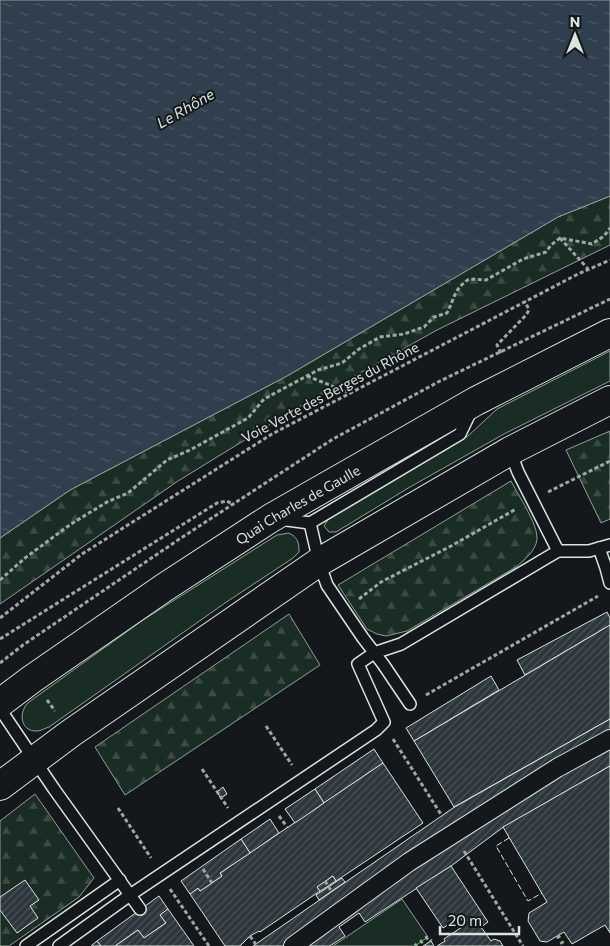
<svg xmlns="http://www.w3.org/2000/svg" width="610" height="946" font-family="Commissioner,sans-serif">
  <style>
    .grass { fill: #1a2d24; stroke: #939e99 }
    .forest { fill: url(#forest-firs); stroke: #939e99 }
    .water { fill: url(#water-ripples); stroke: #939e99 }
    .building { fill: url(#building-hatch); stroke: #d8e6dc }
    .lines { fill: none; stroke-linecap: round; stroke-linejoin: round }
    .service-casing { stroke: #d8e6dc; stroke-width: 14 }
    .pedestrian-casing { stroke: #d8e6dc; stroke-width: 20 }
    .primary-casing { stroke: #d8e6dc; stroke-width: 30 }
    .path { stroke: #9da8a2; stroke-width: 3; stroke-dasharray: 4 2.5; stroke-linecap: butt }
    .service { stroke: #14181c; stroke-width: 11 }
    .pedestrian { stroke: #14181c; stroke-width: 18 }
    .primary { stroke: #14181c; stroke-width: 28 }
    .hedge { stroke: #8ac095; stroke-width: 4; stroke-dasharray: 2.5 4; stroke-linecap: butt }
    .fence { stroke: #d8e6dc; stroke-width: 1; stroke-dasharray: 6 2.5; stroke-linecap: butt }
    .labels { text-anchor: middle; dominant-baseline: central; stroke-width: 4; stroke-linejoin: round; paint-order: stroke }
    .street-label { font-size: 14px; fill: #d8e6dc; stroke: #14181c }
    .water-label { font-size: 15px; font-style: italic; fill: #d8e6dc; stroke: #14181c }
  </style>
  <defs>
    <pattern id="forest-firs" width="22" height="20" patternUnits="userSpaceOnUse" patternTransform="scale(1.25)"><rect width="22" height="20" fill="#1a2d24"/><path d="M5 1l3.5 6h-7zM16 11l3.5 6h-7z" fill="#3b4b43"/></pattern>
    <pattern id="water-ripples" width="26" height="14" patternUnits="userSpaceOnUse" patternTransform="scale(1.25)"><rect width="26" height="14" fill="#2f3f4d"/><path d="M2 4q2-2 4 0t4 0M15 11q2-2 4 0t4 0" fill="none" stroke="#4c5b66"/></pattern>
    <pattern id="building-hatch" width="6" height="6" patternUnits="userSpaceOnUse" patternTransform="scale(1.25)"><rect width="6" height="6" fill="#2c363c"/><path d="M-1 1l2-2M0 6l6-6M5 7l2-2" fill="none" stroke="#4a5358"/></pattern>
  </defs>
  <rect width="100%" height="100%" fill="#14181c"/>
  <g class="grass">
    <path d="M 610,351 L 610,381 L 504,434 L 410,487 L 336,532 L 329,532 L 324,526 L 329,518 L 468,436 L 497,409 Z"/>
    <path d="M 289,533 C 298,538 299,542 299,552 L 293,558 L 225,603 L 49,727 C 45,728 41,731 37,731 C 20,732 18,711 29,702 L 143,620 L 277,535 Z"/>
    <path d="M 402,899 L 428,937 L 415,946 L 333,946 Z"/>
  </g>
  <g class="forest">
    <path d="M 610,196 L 610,245 L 437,330 L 292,411 L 178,481 L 0,604 L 0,538 L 70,490 L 287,376 L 558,217 Z"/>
    <path d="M 610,431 L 610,519 L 601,523 L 566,450 Z"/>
    <path d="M 511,481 C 518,495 538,524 537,539 C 536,551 524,560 516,567 L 407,631 L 386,636 L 377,634 L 367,629 L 338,585 Z"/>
    <path d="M 289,614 L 320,665 L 125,795 L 95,747 Z"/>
    <path d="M 35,794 L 94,878 L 79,897 L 9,946 L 0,946 L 0,821 Z"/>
  </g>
  <path class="water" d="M 0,0 L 610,0 L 610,196 L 558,217 L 287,376 L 70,490 L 0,538 Z"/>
  <g class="building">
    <path d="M 607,612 L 610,618 L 610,625 L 525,675 L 517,660 Z"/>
    <path d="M 610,625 L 610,719 L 454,807 L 414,741 Z"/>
    <path d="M 491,676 L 499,690 L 414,741 L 406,728 Z"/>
    <path d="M 610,719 L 610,766 L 502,828 L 451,866 L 365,922 L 359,913 L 339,927 L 345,936 L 330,946 L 253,946 L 453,808 Z"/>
    <path d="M 374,749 L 383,763 L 324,803 L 315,789 Z"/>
    <path d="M 383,763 L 423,823 L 336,881 L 333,876 L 317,887 L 320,891 L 260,932 L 259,931 L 250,936 L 240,946 L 225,946 L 190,894 L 198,888 L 200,891 L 222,876 L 220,873 Z"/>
    <path d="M 610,766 L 610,933 L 605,925 L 572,944 L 564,932 L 547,942 L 540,941 L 528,921 L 529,913 L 547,902 L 503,827 Z"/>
    <path d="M 223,787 L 227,794 L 221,798 L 217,792 Z"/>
    <path d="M 315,789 L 324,803 L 295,823 L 285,809 Z"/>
    <path d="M 270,819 L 279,833 L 250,853 L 241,839 Z"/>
    <path d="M 241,839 L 250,853 L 220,873 L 222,876 L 209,885 L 200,891 L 198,888 L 190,894 L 181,881 Z"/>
    <path d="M 451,866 L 488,922 L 481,927 L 491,941 L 494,939 L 500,941 L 503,946 L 437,946 L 445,941 L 444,939 L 465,925 L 460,917 L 443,928 L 416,888 Z"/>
    <path d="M 333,876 L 336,881 L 320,891 L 317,887 Z"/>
    <path d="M 342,878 L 345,882 L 319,900 L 316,895 Z"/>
    <path d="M 25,880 L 39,900 L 30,906 L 38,918 L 17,933 L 0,910 L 0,897 Z"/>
    <path d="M 159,896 L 168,909 L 160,915 L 166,923 L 144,938 L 138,930 L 115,946 L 101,946 L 97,941 Z"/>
    <path d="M 168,909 L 194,946 L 115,946 L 138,930 L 144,938 L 166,923 L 160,915 Z"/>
    <path d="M 97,941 L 101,946 L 91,946 Z"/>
    <path d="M 431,941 L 434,946 L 423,946 Z"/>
  </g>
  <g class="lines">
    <defs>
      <g id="service">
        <path d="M 279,519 L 310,523"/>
        <path d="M 599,548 L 606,568 L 610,583"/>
        <path d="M 558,551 L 589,551 L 610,545"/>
        <path d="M 410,704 L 383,664 L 363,638 L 327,585 L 319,562 L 310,523 L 460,434 L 472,409"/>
        <path d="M 0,709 L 54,789 L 130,895 L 376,730 L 384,722 L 358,664 L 374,653 L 401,644 L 558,551 L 518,472 L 510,451"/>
        <path d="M 26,946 L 120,880"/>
        <path d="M 59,946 L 130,895 L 140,909"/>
      </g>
      <path id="pedestrian" d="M 293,946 L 409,862 L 557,768 L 610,739"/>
      <g id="primary">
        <path id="s1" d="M 0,703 L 32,679 L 165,587 L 271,518 L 476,401 L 610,333"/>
        <path d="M 0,786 L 71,733 L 319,562 L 510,451 L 610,400"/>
      </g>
    </defs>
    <use href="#service" class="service-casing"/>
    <use href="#pedestrian" class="pedestrian-casing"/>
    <use href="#primary" class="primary-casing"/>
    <g class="path">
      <path d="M 560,238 L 588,269"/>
      <path d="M 501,353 L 497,345 L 526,315 L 529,310 L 525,301"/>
      <path d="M 307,376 L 350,393"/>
      <path d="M 548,492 L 610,461"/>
      <path d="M 0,580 L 25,558 L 71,524 L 107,502 L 128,493 L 167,460 L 190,450 L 248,418 L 264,399 L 318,370 L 342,363 L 359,349 L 380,337 L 404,334 L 424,327 L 434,317 L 447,313 C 455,298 453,290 469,279 L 486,280 L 523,259 L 546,252 L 551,245 L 560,238 L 592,244 L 604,236 L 610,228"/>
      <path d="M 359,599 L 381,582 L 451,546 L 516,509"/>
      <path d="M 0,618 L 82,554 L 272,434 L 578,274 L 610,260"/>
      <path d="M 0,639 L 217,503 L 227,501 L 234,505"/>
      <path d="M 0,663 L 23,645 L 181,538 L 333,439 L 440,381 L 610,299"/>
      <path d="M 426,695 L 598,596"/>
      <path d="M 47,700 L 55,711"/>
      <path d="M 266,726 L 292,765"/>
      <path d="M 393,739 L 442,816"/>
      <path d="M 202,769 L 228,808"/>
      <path d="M 118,808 L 151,858"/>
      <path d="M 279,816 L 287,827"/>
      <path d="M 464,851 L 523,946"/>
      <path d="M 203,869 L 212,883"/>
      <path d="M 325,881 L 332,892"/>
      <path d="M 170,889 L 209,946"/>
      <path d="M 250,936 L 257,946"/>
    </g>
    <use href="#service" class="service"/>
    <use href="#pedestrian" class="pedestrian"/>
    <use href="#primary" class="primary"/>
    <g class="hedge">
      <path d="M 558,936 L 564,946"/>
      <path d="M 415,946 L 428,937 L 431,941"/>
    </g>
    <path class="fence" d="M 509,838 L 496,846 L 528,901 L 542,893"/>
  </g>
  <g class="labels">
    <g class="street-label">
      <text transform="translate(330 392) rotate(-28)">Voie Verte des Berges du Rhône</text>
      <text stroke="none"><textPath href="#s1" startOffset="358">Quai Charles de Gaulle</textPath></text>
    </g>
    <g class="water-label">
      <text transform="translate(185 108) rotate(-30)">Le Rhône</text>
    </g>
  </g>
  <g transform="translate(575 35)" stroke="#14181c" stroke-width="4" paint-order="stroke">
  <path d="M0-4L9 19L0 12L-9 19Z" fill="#d8e6dc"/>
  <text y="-8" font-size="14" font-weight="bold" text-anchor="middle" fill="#d8e6dc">N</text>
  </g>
  <path d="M440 926v8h79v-8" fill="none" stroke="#d8e6dc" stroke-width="2.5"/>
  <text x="448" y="926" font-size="15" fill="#d8e6dc" stroke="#14181c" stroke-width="4" paint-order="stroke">20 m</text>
</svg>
